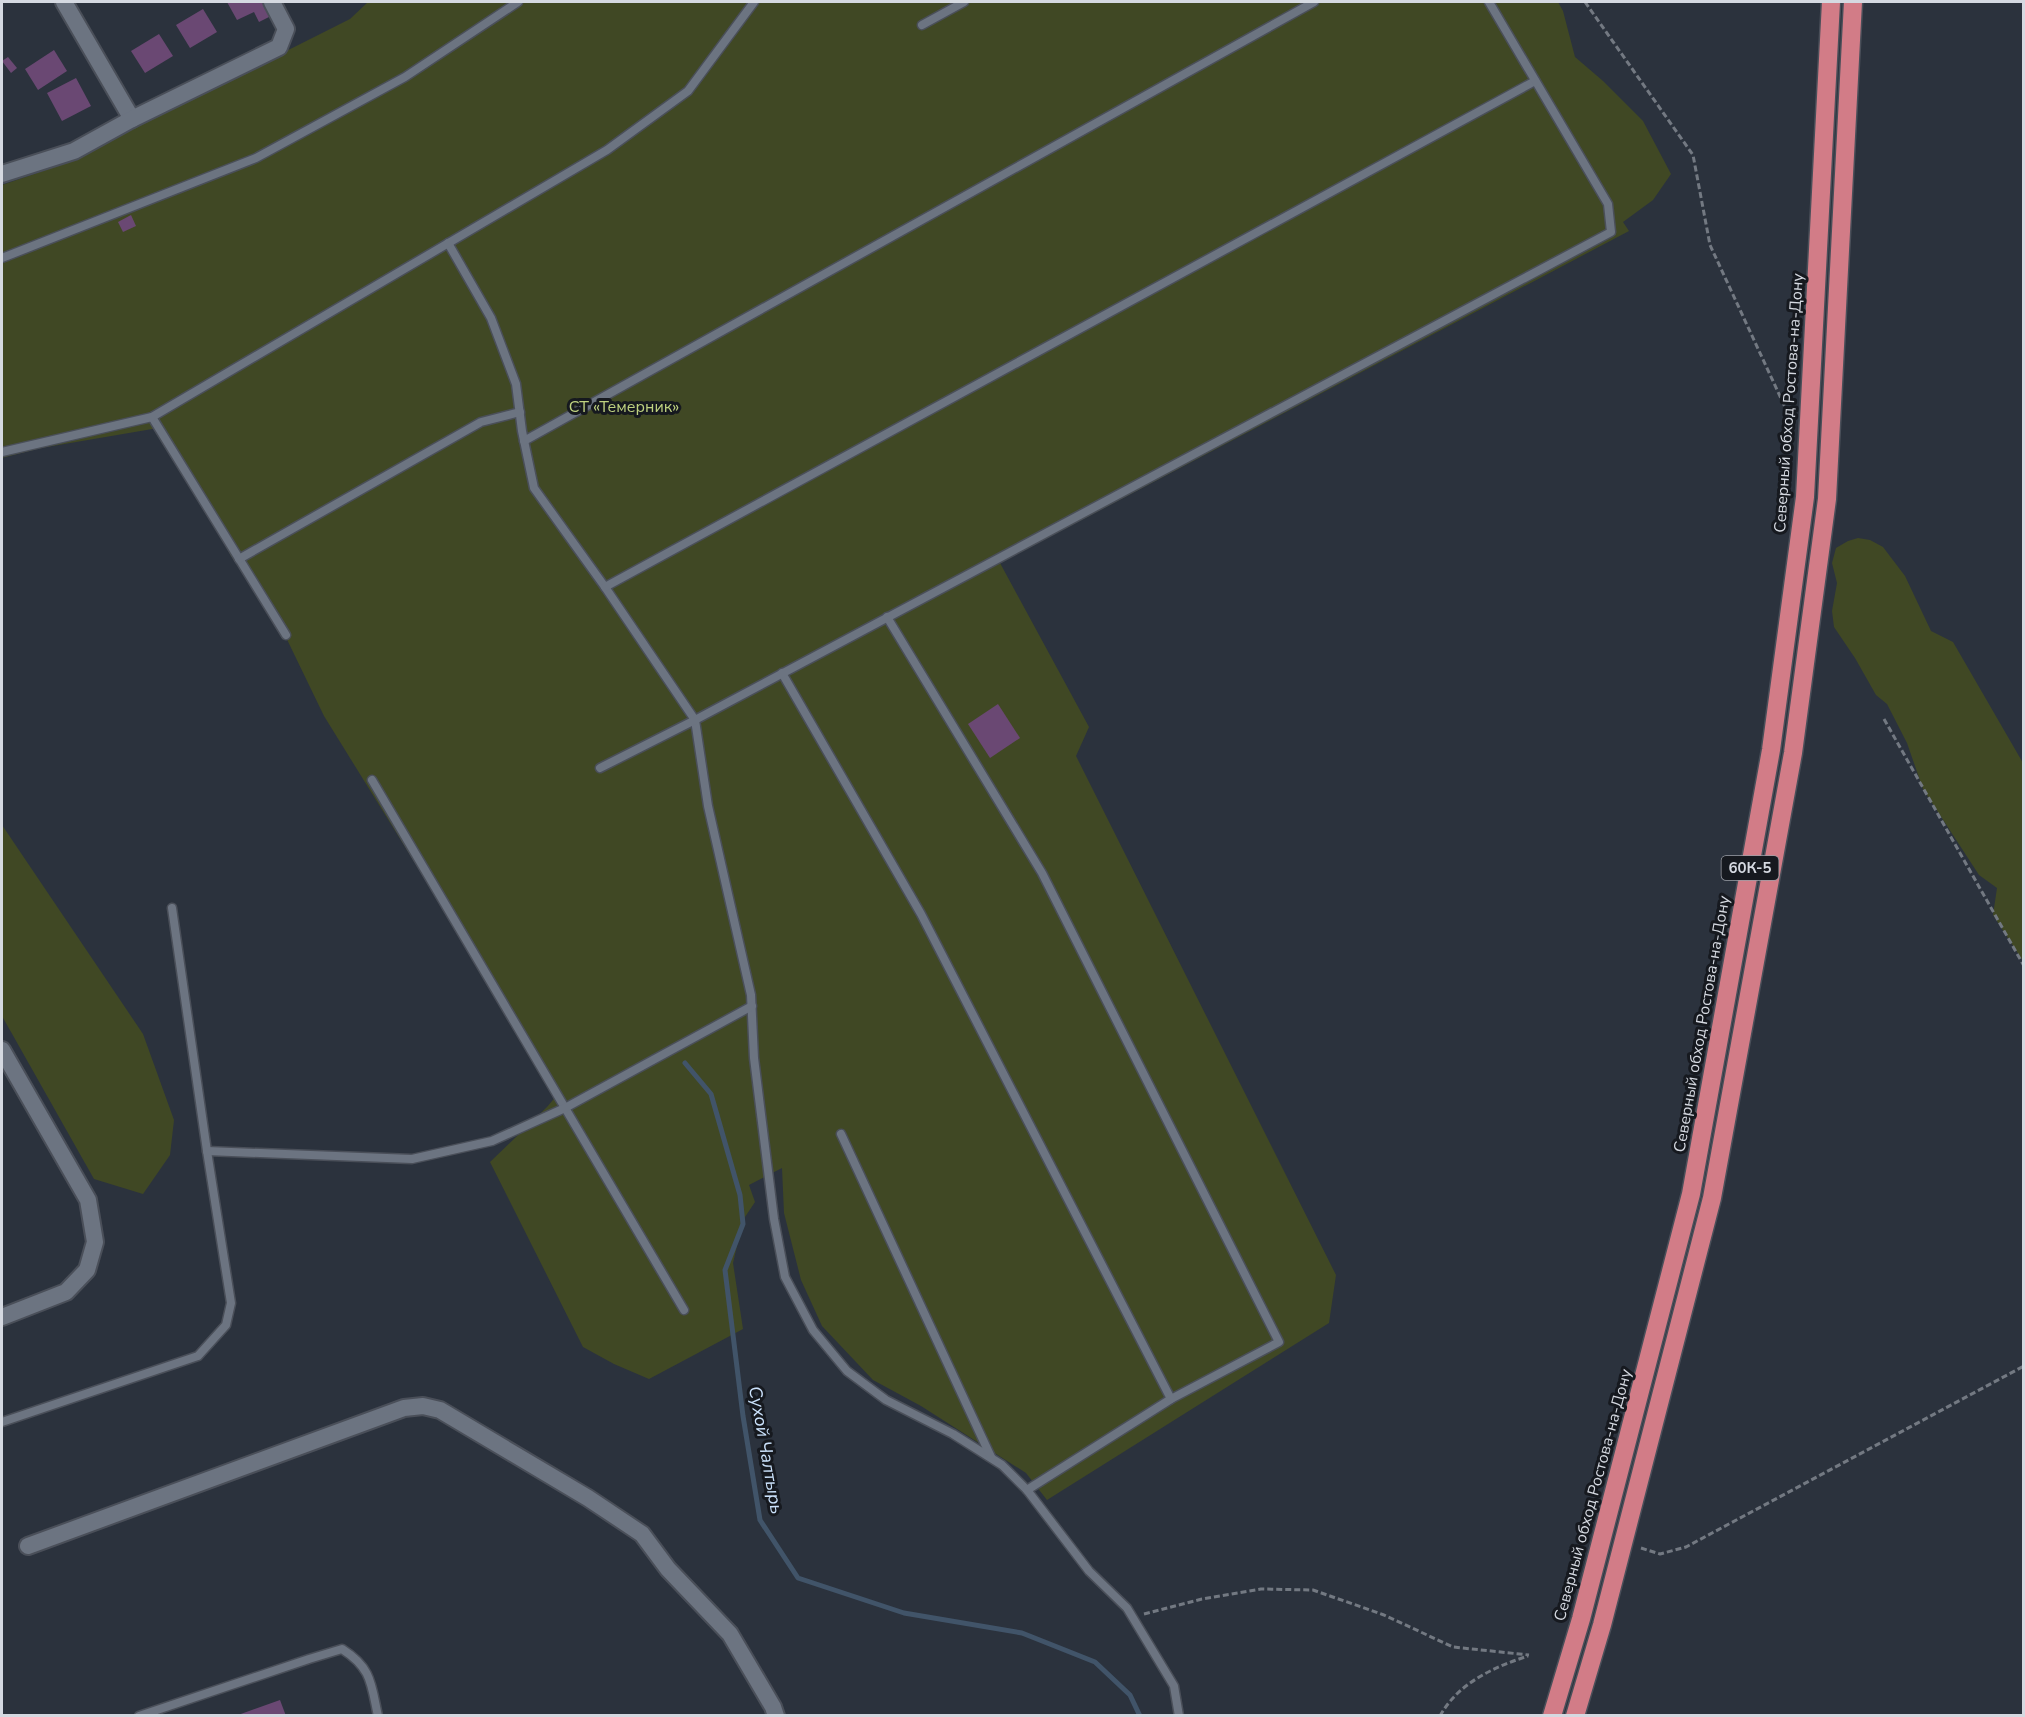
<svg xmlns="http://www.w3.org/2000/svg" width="2025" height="1717" font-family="'Nunito Sans',sans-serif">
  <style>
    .green { fill: #404824 }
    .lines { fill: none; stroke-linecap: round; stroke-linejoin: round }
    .stream { stroke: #415469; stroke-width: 5 }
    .building { fill: #6a4873 }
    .lane-casing { stroke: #4a4f59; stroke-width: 11 }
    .street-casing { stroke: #4a4f59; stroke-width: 20 }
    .highway-casing { stroke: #4a4f59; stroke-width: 21 }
    .path { stroke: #737982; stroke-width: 3; stroke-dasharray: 6 3; stroke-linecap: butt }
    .lane { stroke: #6c7481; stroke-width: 8 }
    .street { stroke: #6c7481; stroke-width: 16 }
    .highway { stroke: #d27c87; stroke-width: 18 }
    .labels { text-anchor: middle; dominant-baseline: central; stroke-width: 6; stroke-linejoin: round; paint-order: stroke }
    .shield { fill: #16191f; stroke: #9c9fa7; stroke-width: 1.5 }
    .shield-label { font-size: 15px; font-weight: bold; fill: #d5d9e1 }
    .street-label { font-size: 16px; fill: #d5d9e1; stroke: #16191f }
    .park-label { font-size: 16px; fill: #bfd280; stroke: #16191f }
    .water-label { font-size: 18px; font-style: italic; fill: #cbe2fc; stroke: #16191f }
  </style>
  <rect width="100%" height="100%" fill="#2b323d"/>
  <g class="green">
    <path d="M 368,2 L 1558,2 L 1563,11 L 1575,57 L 1603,81 L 1643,121 L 1671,174 L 1653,200 L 1623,222 L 1629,231 L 1000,563 L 1089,727 L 1076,756 L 1336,1275 L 1329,1323 L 1047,1500 L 1026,1473 L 921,1406 L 873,1380 L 822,1326 L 801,1280 L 784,1213 L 782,1168 L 749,1185 L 755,1202 L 743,1220 L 733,1263 L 743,1329 L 649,1379 L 614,1364 L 583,1347 L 490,1162 L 547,1107 L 558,1094 L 324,716 L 280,625 L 231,556 L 164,427 L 41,448 L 2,458 L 2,185 L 78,159 L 143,123 L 350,19 Z"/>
    <path d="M 1858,538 L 1870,540 L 1883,547 L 1905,576 L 1931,631 L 1953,642 L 2023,763 L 2023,961 L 1993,915 L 1997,888 L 1979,875 L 1923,789 L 1907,743 L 1887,704 L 1876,695 L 1855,658 L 1834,627 L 1832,611 L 1837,583 L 1832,563 L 1836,548 L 1848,541 Z"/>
    <path d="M 2,825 L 143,1034 L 174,1120 L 170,1155 L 143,1194 L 94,1179 L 2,1016 Z"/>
  </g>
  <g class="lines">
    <path class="stream" d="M 685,1063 L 711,1094 L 740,1195 L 743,1224 L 725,1270 L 743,1416 L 760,1520 L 798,1578 L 904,1613 L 1022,1633 L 1095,1662 L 1130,1695 L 1140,1716"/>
  </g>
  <g class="building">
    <path d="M 227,2 L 263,2 L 271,16 L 259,22 L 254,12 L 237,20 Z"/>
    <path d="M 203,9 L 217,32 L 190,48 L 176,25 Z"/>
    <path d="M 159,34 L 173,56 L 145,73 L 131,51 Z"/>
    <path d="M 54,50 L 67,71 L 38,90 L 25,69 Z"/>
    <path d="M 8,57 L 17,68 L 11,73 L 2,61 Z"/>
    <path d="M 76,78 L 91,106 L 62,121 L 47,93 Z"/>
    <path d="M 131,215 L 136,226 L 123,232 L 118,222 Z"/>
    <path d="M 998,704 L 1020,738 L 990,758 L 968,724 Z"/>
    <path d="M 280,1700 L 286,1716 L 238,1716 L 238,1715 Z"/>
  </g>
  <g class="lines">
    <defs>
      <g id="lane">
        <path d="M 922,25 L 964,2"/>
        <path d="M 448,243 L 491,318 L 516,384 L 522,431 L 534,488 L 605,587 L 695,720 L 708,806 L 751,995 L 754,1058 L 774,1219 L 785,1277 L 813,1330 L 847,1371 L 886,1400 L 953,1434 L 1002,1465 L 1027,1490 L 1089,1571 L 1127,1608 L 1174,1686 L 1179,1716"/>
        <path d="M 2,258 L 256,158 L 405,77 L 518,2"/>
        <path d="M 152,417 L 286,635"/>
        <path d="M 524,441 L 1314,2"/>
        <path d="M 2,452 L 152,417 L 607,150 L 688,91 L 754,2"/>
        <path d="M 239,559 L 481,422 L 520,412"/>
        <path d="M 605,587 L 1535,81"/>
        <path d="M 887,617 L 1042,873 L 1279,1342 L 1171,1399 L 1027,1490"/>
        <path d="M 782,673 L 921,914 L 1171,1399"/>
        <path d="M 600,768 L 695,720 L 1611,232 L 1608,204 L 1489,2"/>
        <path d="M 372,780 L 684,1310"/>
        <path d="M 841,1134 L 991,1457"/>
        <path d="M 207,1151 L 412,1159 L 492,1141 L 565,1108 L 752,1006"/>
        <path d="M 2,1422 L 198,1356 L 226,1325 L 231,1303 L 207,1151 L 172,908"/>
        <path d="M 139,1716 L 309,1659 L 342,1649 C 372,1668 371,1684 378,1716"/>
      </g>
      <g id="street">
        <path d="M 64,2 L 132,119"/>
        <path d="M 2,174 L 74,151 L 132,119 L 279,47 L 286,29 L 272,2"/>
        <path d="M 2,1050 L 88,1200 L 95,1242 L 87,1270 L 66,1292 L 2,1317"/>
        <path d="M 28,1546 L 404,1408 L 423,1406 L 440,1410 L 588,1498 L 642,1534 L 668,1569 L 730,1634 L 773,1707 L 776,1716"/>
      </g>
      <g id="highway">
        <path d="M 1552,1716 L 1581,1619 L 1691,1194 L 1771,750 L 1805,497 L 1831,2"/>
        <path d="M 1575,1716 L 1602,1625 L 1712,1198 L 1793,753 L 1827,499 L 1853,2"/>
      </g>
    </defs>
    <use href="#lane" class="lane-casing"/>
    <use href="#street" class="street-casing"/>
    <use href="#highway" class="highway-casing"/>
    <g class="path">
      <path d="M 1585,2 L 1693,155 L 1710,245 L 1791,420"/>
      <path d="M 1884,719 L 2024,966"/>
      <path d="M 1641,1548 L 1660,1554 L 1686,1547 L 2024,1366"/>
      <path d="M 1144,1614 L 1202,1599 L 1261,1589 L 1313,1590 L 1384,1615 L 1453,1647 L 1529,1655"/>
      <path d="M 1440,1716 C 1458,1683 1494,1667 1528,1656"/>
    </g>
    <use href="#lane" class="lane"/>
    <use href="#street" class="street"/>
    <use href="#highway" class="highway"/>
  </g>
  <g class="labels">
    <rect class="shield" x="1721.5" y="856" width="57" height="24" rx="4.5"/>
    <g class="shield-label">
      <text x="1750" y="868">60К-5</text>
    </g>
    <g class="street-label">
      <text transform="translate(1789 403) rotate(-86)">Северный обход Ростова-на-Дону</text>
      <text transform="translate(1702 1024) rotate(-80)">Северный обход Ростова-на-Дону</text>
      <text transform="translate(1593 1495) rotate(-75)">Северный обход Ростова-на-Дону</text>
    </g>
    <g class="park-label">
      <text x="624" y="407">СТ «Темерник»</text>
    </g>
    <g class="water-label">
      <text transform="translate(766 1450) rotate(80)">Сухой Чалтырь</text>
    </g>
  </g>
  <rect width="2025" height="1717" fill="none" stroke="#d5d9e1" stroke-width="6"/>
</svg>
